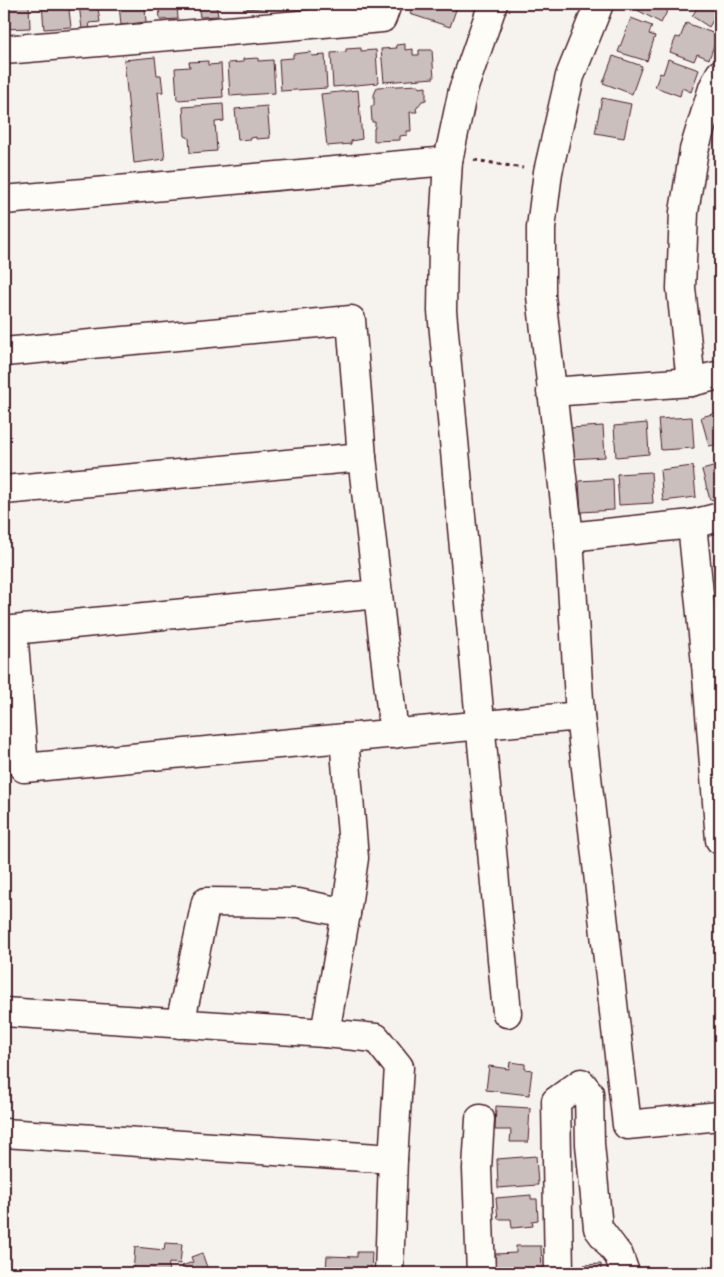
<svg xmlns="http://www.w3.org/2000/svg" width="724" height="1277" font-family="Dekko,sans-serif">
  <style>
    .building { fill: #cbbfbe; stroke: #4a1f2b }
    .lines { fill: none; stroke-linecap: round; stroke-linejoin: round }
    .minor-casing { stroke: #4a1f2b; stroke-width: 31 }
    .path { stroke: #4a1f2b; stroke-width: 3; stroke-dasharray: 4 4; stroke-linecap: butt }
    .minor { stroke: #fdfcf7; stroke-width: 28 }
  </style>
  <rect width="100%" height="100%" fill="#f6f3ef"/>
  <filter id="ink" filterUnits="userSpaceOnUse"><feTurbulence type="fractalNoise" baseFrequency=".02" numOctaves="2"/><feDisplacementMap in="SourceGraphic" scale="10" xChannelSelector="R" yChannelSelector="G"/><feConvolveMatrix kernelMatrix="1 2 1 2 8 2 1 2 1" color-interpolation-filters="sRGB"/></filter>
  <g filter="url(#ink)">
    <g class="building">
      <path d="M 4,4 L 29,4 L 30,28 L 4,29 Z"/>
      <path d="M 42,4 L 73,4 L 73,9 L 69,10 L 71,27 L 44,29 Z"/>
      <path d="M 79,4 L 112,4 L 112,8 L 98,9 L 100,22 L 89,23 L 90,28 L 82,29 Z"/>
      <path d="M 119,4 L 152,4 L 153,7 L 145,8 L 146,22 L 121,25 Z"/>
      <path d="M 159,4 L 182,4 L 177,4 L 178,19 L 160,20 Z"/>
      <path d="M 198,4 L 216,4 L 218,16 L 200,17 Z"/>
      <path d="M 247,4 L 271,4 L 271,7 L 247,9 Z"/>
      <path d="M 414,4 L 458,4 L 450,27 L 410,14 Z"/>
      <path d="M 634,4 L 671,4 L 661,23 L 632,7 Z"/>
      <path d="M 693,4 L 720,4 L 720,15 L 717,13 L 709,27 L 692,16 L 696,10 L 692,6 Z"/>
      <path d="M 631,18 L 652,26 L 649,34 L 655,36 L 647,61 L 618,52 Z"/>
      <path d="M 686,23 L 718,35 L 709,59 L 697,54 L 694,61 L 670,52 L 676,37 L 680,38 Z"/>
      <path d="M 405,44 L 405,50 L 413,49 L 413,55 L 419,55 L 419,50 L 432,50 L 434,78 L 384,82 L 381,49 L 397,48 L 396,45 Z"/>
      <path d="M 361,48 L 361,51 L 376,50 L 378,83 L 333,87 L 331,53 L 346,52 L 346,49 Z"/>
      <path d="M 311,52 L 312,56 L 325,55 L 327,88 L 281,91 L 279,59 L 293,58 L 293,54 Z"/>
      <path d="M 613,56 L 642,66 L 632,94 L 603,83 Z"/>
      <path d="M 155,57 L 157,75 L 161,75 L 163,92 L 158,92 L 165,159 L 134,163 L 124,60 Z"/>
      <path d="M 258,58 L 258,61 L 273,60 L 275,93 L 230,96 L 228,63 L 243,62 L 243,59 Z"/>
      <path d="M 668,59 L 699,70 L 691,92 L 682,88 L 680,96 L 655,87 L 660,73 L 663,74 Z"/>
      <path d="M 208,61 L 208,65 L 221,64 L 223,97 L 177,100 L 175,68 L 190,67 L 189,62 Z"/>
      <path d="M 419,85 L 419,88 L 426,87 L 426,100 L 422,101 L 416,109 L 417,112 L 410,112 L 411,131 L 407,131 L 407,135 L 400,136 L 400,140 L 374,141 L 374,128 L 375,128 L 375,122 L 372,122 L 371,106 L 374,106 L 374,95 L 377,87 Z"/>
      <path d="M 358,90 L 362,139 L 351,141 L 351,144 L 327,146 L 321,94 Z"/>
      <path d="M 602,98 L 631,104 L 624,138 L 595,133 Z"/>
      <path d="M 223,104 L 224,121 L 215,122 L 217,151 L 190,153 L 189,138 L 185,136 L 183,107 Z"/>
      <path d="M 267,106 L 270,138 L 256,139 L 256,137 L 251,138 L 251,139 L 238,140 L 235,109 Z"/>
      <path d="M 720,412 L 720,444 L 709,446 L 701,417 Z"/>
      <path d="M 692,417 L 694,448 L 661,450 L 658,419 Z"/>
      <path d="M 647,423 L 649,454 L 616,457 L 614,426 Z"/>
      <path d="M 603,426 L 605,457 L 571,459 L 570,428 Z"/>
      <path d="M 720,465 L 720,497 L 710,500 L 702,470 Z"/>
      <path d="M 693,466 L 696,497 L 663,501 L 660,470 Z"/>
      <path d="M 651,472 L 653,503 L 619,505 L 617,474 Z"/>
      <path d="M 613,479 L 614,510 L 581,512 L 579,481 Z"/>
      <path d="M 510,1062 L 525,1064 L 525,1069 L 532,1070 L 529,1095 L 486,1090 L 489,1066 L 509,1069 Z"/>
      <path d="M 496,1106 L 530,1108 L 528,1142 L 510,1142 L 511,1130 L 495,1130 Z"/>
      <path d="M 536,1156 L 538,1185 L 498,1188 L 497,1159 Z"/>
      <path d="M 531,1195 L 531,1199 L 537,1199 L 538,1220 L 532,1221 L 533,1226 L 512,1228 L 511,1219 L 498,1219 L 496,1198 Z"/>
      <path d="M 165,1243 L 182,1244 L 180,1264 L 169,1263 L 168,1273 L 133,1273 L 135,1247 L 164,1250 Z"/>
      <path d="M 516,1246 L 541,1246 L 542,1272 L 496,1273 L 495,1254 L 516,1253 Z"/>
      <path d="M 357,1252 L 372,1252 L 371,1273 L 312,1273 L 312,1269 L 326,1270 L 327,1256 L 357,1257 Z"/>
      <path d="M 202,1253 L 209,1273 L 180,1273 L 184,1271 L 182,1266 L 193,1262 L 191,1257 Z"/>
      <path d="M 601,1264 L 601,1273 L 584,1273 L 584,1265 Z"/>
    </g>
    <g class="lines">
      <defs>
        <g id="minor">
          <path d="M 493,4 L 463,90 L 448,161 L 443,245 L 442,311 L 507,1013"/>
          <path d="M 599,4 L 570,76 L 548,172 L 541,228 L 541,296 L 569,537 L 580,716 L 627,1125 L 720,1116"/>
          <path d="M 4,50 L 382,18 L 387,4"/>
          <path d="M 4,200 L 448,161"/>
          <path d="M 4,352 L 351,320 L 362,457 L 378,594 L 13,630 L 24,768 L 580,716"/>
          <path d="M 691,382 L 681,288 L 684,212 L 694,150 L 713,88 L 720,74"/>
          <path d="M 551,392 L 691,382 L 720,375"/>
          <path d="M 4,490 L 362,457"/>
          <path d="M 692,524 L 706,664"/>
          <path d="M 569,537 L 692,524 L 720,517"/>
          <path d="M 378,594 L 394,734"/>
          <path d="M 720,661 L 706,664 L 720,840"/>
          <path d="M 4,1012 L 325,1033 L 376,1038 L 399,1067 L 393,1159 L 389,1273"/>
          <path d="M 180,1024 L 206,902 L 298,903 L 346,913"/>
          <path d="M 325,1033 L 346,913 L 354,858 L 344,738"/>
          <path d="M 480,1119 L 477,1169 L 481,1273"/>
          <path d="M 4,1133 L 393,1159"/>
          <path d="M 559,1273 L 556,1101 L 581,1083 L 589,1093 L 590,1144 L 598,1228 L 619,1256 L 625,1273"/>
        </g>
      </defs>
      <use href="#minor" class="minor-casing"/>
      <path class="path" d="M 474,160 L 523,168"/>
      <use href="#minor" class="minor"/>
    </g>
  </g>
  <rect width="724" height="1277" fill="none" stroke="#fdfcf7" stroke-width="20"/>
  <rect x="10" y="10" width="704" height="1257" fill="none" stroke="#4a1f2b" stroke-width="2" filter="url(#ink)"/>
</svg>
